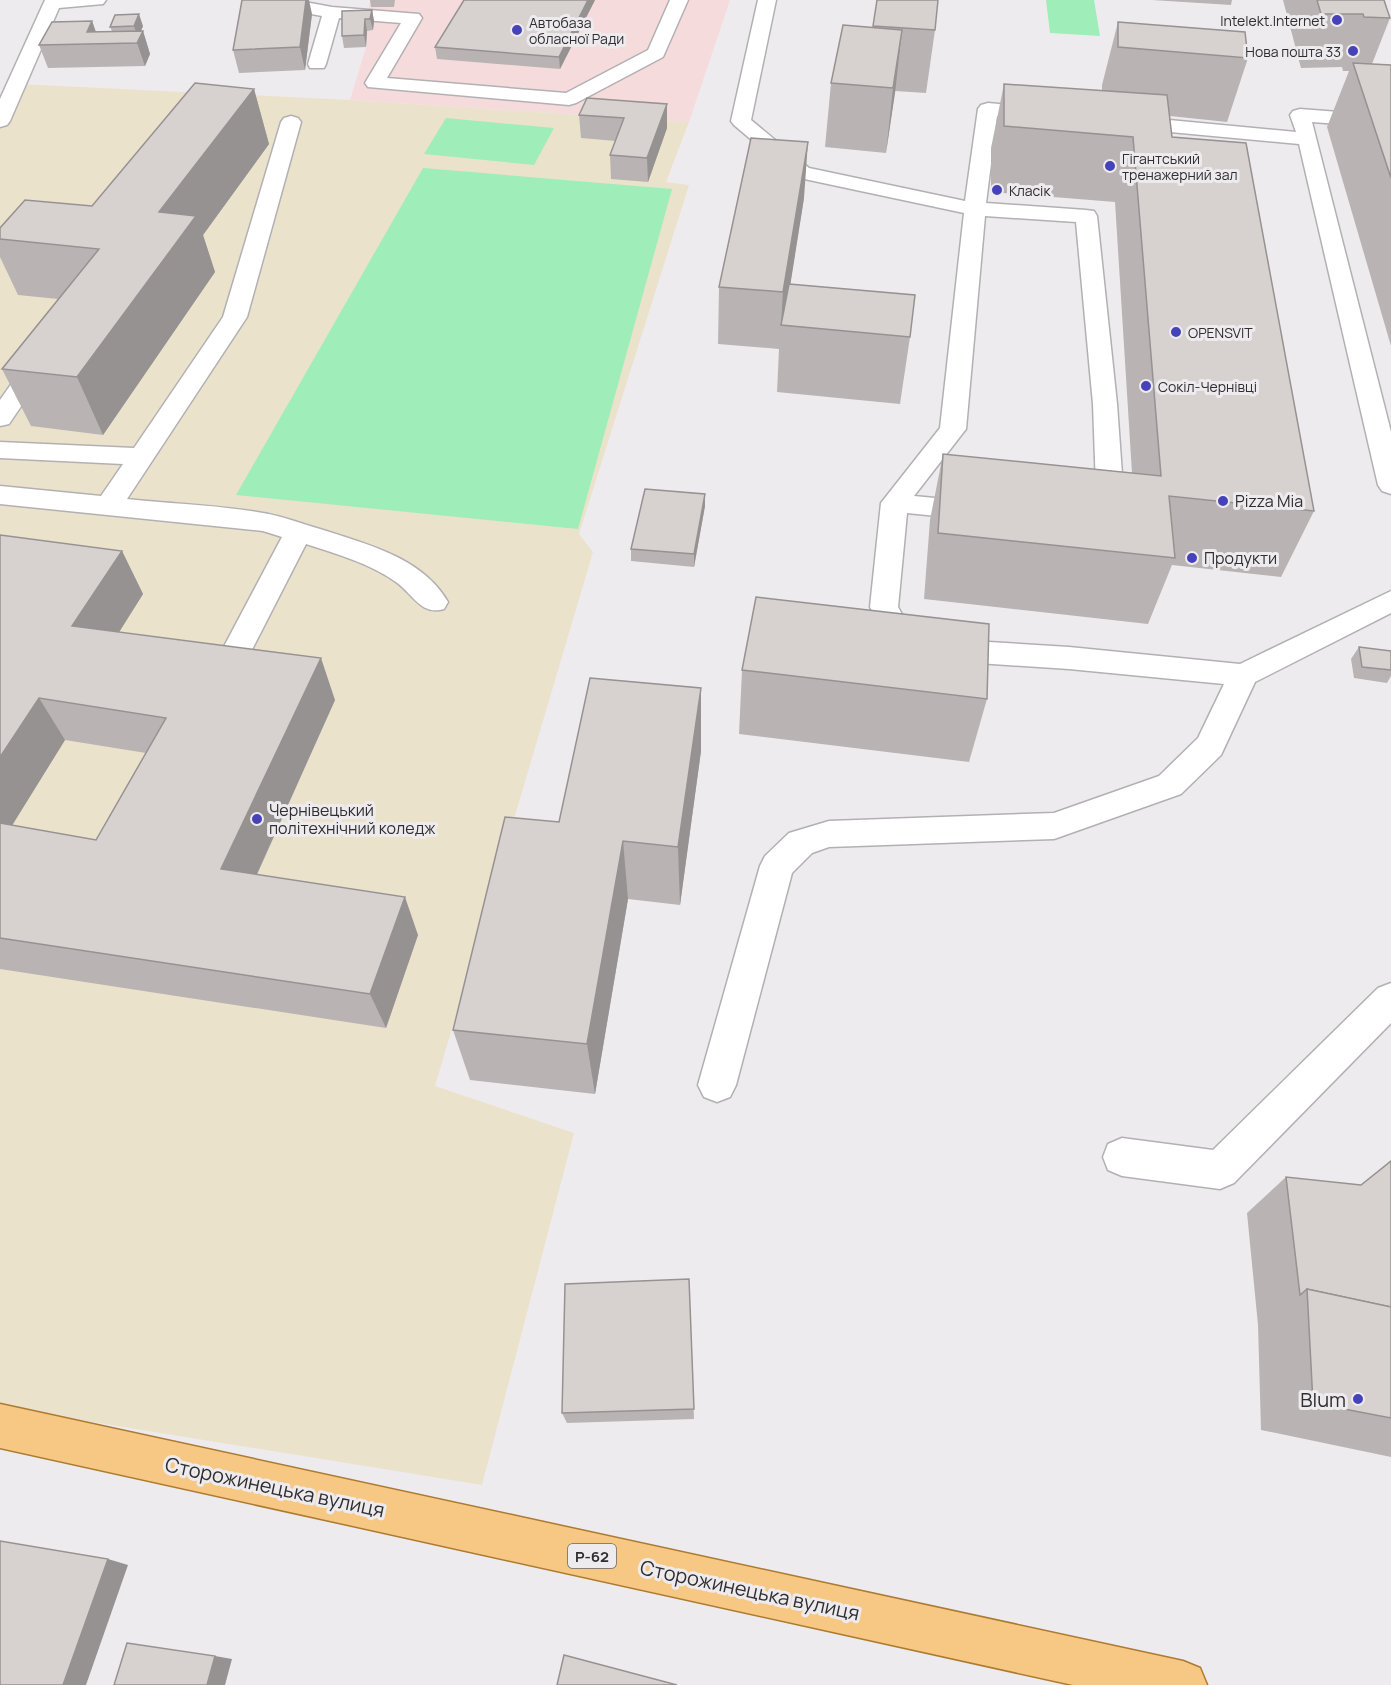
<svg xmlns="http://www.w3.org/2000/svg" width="1391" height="1685" font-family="Manrope,sans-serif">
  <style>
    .industrial { fill: #f6dbdd }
    .education { fill: #ebe2cc }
    .green { fill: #9fedb9 }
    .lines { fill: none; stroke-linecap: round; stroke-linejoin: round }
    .minor-casing { stroke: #b3b0b4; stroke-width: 3 }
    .major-casing { stroke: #ac7a31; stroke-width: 3 }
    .minor { fill: #fff; fill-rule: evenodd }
    .major { fill: #f6c883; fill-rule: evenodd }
    .wall { fill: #b9b4b3; fill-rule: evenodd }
    .shaded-wall { fill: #969292 }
    .building { fill: #d7d1d0; stroke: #969292; stroke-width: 1.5 }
    .poi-dot { fill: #4642b8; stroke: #eeebef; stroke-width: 2 }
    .labels { text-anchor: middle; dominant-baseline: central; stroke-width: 6; stroke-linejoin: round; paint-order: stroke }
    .far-poi-label { font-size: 14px; fill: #2f2e30; stroke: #eeebef; text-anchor: start }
    .shield { fill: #eeebef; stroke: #686769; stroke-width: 1.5 }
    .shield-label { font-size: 15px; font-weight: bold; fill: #2f2e30 }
    .poi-label { font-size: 16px; fill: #2f2e30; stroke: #eeebef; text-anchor: start }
    .near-poi-label { font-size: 20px; fill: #2f2e30; stroke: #eeebef; text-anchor: end }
    .near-street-label { font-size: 20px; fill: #2f2e30; stroke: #eeebef }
  </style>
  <rect width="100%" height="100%" fill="#eeebef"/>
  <path class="industrial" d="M 370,0 L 730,0 L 689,122 L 350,100 L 366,47 L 367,31 L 373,30 L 374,21 L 360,22 L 369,8 Z"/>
  <path class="education" d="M 19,84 L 350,100 L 689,122 L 666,182 L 689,185 L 579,534 L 593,552 L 435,1086 L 574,1133 L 482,1485 L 0,1407 L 0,123 Z"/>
  <g class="green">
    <path d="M 1046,0 L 1094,0 L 1100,36 L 1050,33 Z"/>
    <path d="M 446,118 L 554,128 L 534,165 L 424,154 Z"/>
    <path d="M 423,168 L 672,189 L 578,529 L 236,495 Z"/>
  </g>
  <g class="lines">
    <defs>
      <g id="minor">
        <path d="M 45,0 L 106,0 L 103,4 L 59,8 L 10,121 L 7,125 L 0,127 L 0,99 Z"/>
        <path d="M 254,0 L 294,0 L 332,7 L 419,14 L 422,18 L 387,78 L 566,93 L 648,50 L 670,0 L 688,0 L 663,57 L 576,103 L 569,105 L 368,87 L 365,83 L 401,23 L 339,18 L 326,64 L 324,68 L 310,68 L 308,64 L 322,16 L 263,5 L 257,4 Z"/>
        <path d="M 758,0 L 776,0 L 751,120 L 809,168 L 965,201 L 978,109 L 981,105 L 988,103 L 1043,108 L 1050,110 L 1053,114 L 1050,118 L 1043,120 L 997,116 L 986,203 L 1086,210 L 1094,211 L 1097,216 L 1117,404 L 1125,516 L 1121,522 L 1111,525 L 1101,522 L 1097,516 L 1093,404 L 1076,222 L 985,216 L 966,429 L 914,496 L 977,502 L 987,505 L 990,511 L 987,517 L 977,520 L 907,513 L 898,607 L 905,620 L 939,639 L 1069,647 L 1240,664 L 1391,591 L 1391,613 L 1255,682 L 1221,755 L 1181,794 L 1054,839 L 829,847 L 812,853 L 792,873 L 736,1085 L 730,1097 L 717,1102 L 704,1097 L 698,1085 L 760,866 L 765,856 L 789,833 L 829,821 L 1054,813 L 1159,776 L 1198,738 L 1224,684 L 1069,669 L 933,660 L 923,657 L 885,634 L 870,607 L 881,503 L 940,428 L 964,213 L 795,177 L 734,125 L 731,121 Z"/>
        <path d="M 1300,109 L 1391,116 L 1391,128 L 1312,122 L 1391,432 L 1391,494 L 1382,491 L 1378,485 L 1299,144 L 1127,128 L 1120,126 L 1117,122 L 1120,118 L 1127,116 L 1296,132 L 1290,115 L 1293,111 Z"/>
        <path d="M 291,116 L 298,118 L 301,122 L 247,317 L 127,499 C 172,504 219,505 263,513 C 282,516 302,524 320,529 C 366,544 422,557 448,602 L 444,609 C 421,616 413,594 396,582 C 369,563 337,554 306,544 L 238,677 L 227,680 L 216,677 L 212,669 L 282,537 L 263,531 L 0,504 L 0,486 L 101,496 L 123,464 L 0,458 L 0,442 L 134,448 L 223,317 L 281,122 L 284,118 Z"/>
        <path d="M 42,351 L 51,353 L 54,358 L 9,424 L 0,426 L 0,400 L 33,353 Z"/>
        <path d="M 1391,983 L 1391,1023 L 1234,1183 L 1220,1189 L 1122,1176 L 1108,1170 L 1103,1157 L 1108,1144 L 1122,1138 L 1213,1150 L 1378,988 Z"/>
      </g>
      <path id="major" d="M 0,1404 L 1183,1661 L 1200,1668 L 1207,1685 L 1073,1685 L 0,1448 Z"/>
    </defs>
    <use href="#minor" class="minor-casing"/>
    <use href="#major" class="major-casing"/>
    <use href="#minor" class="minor"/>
    <use href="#major" class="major"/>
  </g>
  <g class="wall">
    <path d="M 370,0 L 395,0 L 394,7 L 371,7 Z"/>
    <path d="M 595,0 L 560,69 L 437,59 L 435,47 Z"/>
    <path d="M 877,0 L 935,30 L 926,93 L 895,91 L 886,153 L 825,147 L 831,83 L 873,28 Z"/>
    <path d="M 1152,0 L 1232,0 L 1231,5 Z"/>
    <path d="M 1283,0 L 1384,0 L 1390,18 L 1372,64 L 1391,65 L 1391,346 L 1327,127 L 1349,71 L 1343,71 L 1342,67 L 1301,68 Z"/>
    <path d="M 372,10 L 374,21 L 373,30 L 367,31 L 366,47 L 344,48 L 342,36 Z"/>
    <path d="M 312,14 L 305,70 L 239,73 L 233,50 Z"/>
    <path d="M 92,21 L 96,32 L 112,31 L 110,27 L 143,26 L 141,31 L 143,31 L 150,54 L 145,66 L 48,68 L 39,45 Z"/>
    <path d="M 1118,22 L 1248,58 L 1227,122 L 1170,116 L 1172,137 L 1314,511 L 1281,577 L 1172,565 L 1148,624 L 924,599 L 930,520 L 943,454 L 1132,473 L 1115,202 L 991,192 L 991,148 L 1004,84 L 1102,91 L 1102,85 Z"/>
    <path d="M 254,89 L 269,144 L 203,235 L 215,272 L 103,435 L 31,426 L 2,369 L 58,299 L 18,295 L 0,257 L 0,228 L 92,206 Z"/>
    <path d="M 667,104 L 667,128 L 648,182 L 611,179 L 610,155 L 616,141 L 581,138 L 579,115 Z"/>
    <path d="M 804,198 L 790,284 L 910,337 L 900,404 L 777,392 L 779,349 L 718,344 L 719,287 Z"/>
    <path d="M 705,494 L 705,506 L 694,567 L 631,561 L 631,549 Z"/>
    <path d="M 0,535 L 122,551 L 143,594 L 119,632 L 335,700 L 257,875 L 418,935 L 386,1028 L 0,969 ZM 65,740 L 146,753 L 96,840 L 12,825 Z"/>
    <path d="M 1359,647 L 1391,651 L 1391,676 L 1387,683 L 1354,678 L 1351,659 Z"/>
    <path d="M 742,670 L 987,699 L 969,762 L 739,734 Z"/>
    <path d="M 701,688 L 701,751 L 680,905 L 628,899 L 595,1094 L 470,1080 L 453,1030 L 559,822 Z"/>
    <path d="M 1391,1161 L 1391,1457 L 1261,1430 L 1258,1325 L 1247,1213 L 1286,1177 L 1361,1185 Z"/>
    <path d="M 689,1279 L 694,1419 L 567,1423 L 562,1413 Z"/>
  </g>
  <g class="shaded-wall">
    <path d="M 306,0 L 309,0 L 312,14 L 305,70 L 300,47 Z"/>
    <path d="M 588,0 L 595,0 L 560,69 L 559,57 Z"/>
    <path d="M 372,10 L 374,21 L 373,30 L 370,19 Z"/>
    <path d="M 139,14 L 143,26 L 138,38 L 134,26 Z"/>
    <path d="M 365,19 L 367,31 L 366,47 L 364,35 Z"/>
    <path d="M 92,21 L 100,44 L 87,32 Z"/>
    <path d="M 902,30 L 895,93 L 886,153 L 893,88 Z"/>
    <path d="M 143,31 L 150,54 L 145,66 L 137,43 Z"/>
    <path d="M 254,89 L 269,144 L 203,235 L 215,272 L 103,435 L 77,377 L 159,212 Z"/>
    <path d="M 667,104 L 667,128 L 648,182 L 647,158 Z"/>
    <path d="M 808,142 L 804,198 L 784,325 L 781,325 L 783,292 Z"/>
    <path d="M 705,494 L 705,506 L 694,567 L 694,554 Z"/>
    <path d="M 122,551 L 143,594 L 96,669 L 72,626 Z"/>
    <path d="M 321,658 L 335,700 L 242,907 L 221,869 Z"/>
    <path d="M 701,688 L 701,751 L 680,905 L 678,847 Z"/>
    <path d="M 39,698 L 65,740 L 0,845 L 0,757 Z"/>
    <path d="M 623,841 L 628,899 L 595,1094 L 587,1044 Z"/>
    <path d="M 405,897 L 418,935 L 386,1028 L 370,994 Z"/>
    <path d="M 108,1559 L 128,1565 L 86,1685 L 63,1685 Z"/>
    <path d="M 215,1656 L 232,1659 L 225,1685 L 207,1685 Z"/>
  </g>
  <g class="building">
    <path d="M 242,0 L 306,0 L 300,47 L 233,50 Z"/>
    <path d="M 464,0 L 588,0 L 559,57 L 435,47 Z"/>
    <path d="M 877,0 L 938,0 L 935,30 L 873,26 Z"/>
    <path d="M 1317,0 L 1384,0 L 1390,18 L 1364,17 L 1363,14 L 1321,14 Z"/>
    <path d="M 372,10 L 370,19 L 365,19 L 364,35 L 342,36 L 342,11 Z"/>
    <path d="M 139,14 L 134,26 L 110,27 L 115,15 Z"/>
    <path d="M 92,21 L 87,32 L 143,31 L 137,43 L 39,45 L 52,22 Z"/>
    <path d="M 1118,22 L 1245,32 L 1248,58 L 1118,47 Z"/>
    <path d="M 843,25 L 902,30 L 893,88 L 831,83 Z"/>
    <path d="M 1353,63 L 1391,65 L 1391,178 Z"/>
    <path d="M 195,83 L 254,89 L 159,212 L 196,216 L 77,377 L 2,369 L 99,249 L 0,239 L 0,228 L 25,200 L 92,206 Z"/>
    <path d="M 1004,84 L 1167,95 L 1172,137 L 1246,143 L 1314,511 L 1169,496 L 1175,558 L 938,533 L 943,454 L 1161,476 L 1133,137 L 1004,126 Z"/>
    <path d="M 587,98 L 667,104 L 647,158 L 610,155 L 624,118 L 579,115 Z"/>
    <path d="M 751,138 L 808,142 L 783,292 L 719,287 Z"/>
    <path d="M 789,284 L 915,295 L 910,337 L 781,325 Z"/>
    <path d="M 645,489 L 705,494 L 694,554 L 631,549 Z"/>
    <path d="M 0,535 L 122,551 L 72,626 L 321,658 L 221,869 L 405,897 L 370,994 L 0,938 L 0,823 L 96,840 L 166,718 L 39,698 L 0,757 Z"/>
    <path d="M 756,597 L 989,624 L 987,699 L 742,670 Z"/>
    <path d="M 1359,647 L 1391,651 L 1391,670 L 1362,667 Z"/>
    <path d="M 590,678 L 701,688 L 678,847 L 623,841 L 587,1044 L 453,1030 L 505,817 L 559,822 Z"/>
    <path d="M 1391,1161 L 1391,1307 L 1307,1289 L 1300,1295 L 1286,1177 L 1361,1185 Z"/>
    <path d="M 689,1279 L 694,1409 L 562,1413 L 565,1284 Z"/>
    <path d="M 1307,1289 L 1391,1307 L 1391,1418 L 1313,1403 Z"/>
    <path d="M 0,1541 L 108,1559 L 63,1685 L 0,1685 Z"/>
    <path d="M 127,1643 L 215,1656 L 207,1685 L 114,1685 Z"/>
    <path d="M 564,1655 L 677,1685 L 557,1685 Z"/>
  </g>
  <g class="poi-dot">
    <circle cx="1337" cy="20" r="6"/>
    <circle cx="517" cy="30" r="6"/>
    <circle cx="1353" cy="51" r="6"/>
    <circle cx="1110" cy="166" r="6"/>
    <circle cx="997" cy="190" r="6"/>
    <circle cx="1176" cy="332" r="6"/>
    <circle cx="1146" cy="386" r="6"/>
    <circle cx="1223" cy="501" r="6"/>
    <circle cx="1192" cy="558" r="6"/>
    <circle cx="257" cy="819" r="6"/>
    <circle cx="1358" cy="1399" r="6"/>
  </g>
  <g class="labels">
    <g class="far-poi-label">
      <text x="1325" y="20" text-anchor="end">Intelekt.Internet</text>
      <text x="529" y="22">Автобаза<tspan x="529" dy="16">обласної Ради</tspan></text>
      <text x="1341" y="51" text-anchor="end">Нова пошта 33</text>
      <text x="1122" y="158">Гігантський<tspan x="1122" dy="16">тренажерний зал</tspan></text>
      <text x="1009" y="190">Класік</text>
      <text x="1188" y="332">OPENSVIT</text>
      <text x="1158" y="386">Сокіл-Чернівці</text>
    </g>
    <rect class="shield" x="568" y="1544" width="48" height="24" rx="4.5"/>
    <g class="shield-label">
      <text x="592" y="1556">Р-62</text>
    </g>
    <g class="poi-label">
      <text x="1235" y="501">Pizza Mia</text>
      <text x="1204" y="558">Продукти</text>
      <text x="269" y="810">Чернівецький<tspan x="269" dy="18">політехнічний коледж</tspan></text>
    </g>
    <g class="near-poi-label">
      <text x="1346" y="1399">Blum</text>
    </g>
    <g class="near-street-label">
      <text transform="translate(275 1487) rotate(12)">Сторожинецька вулиця</text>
      <text transform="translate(750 1590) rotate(12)">Сторожинецька вулиця</text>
    </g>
  </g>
</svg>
